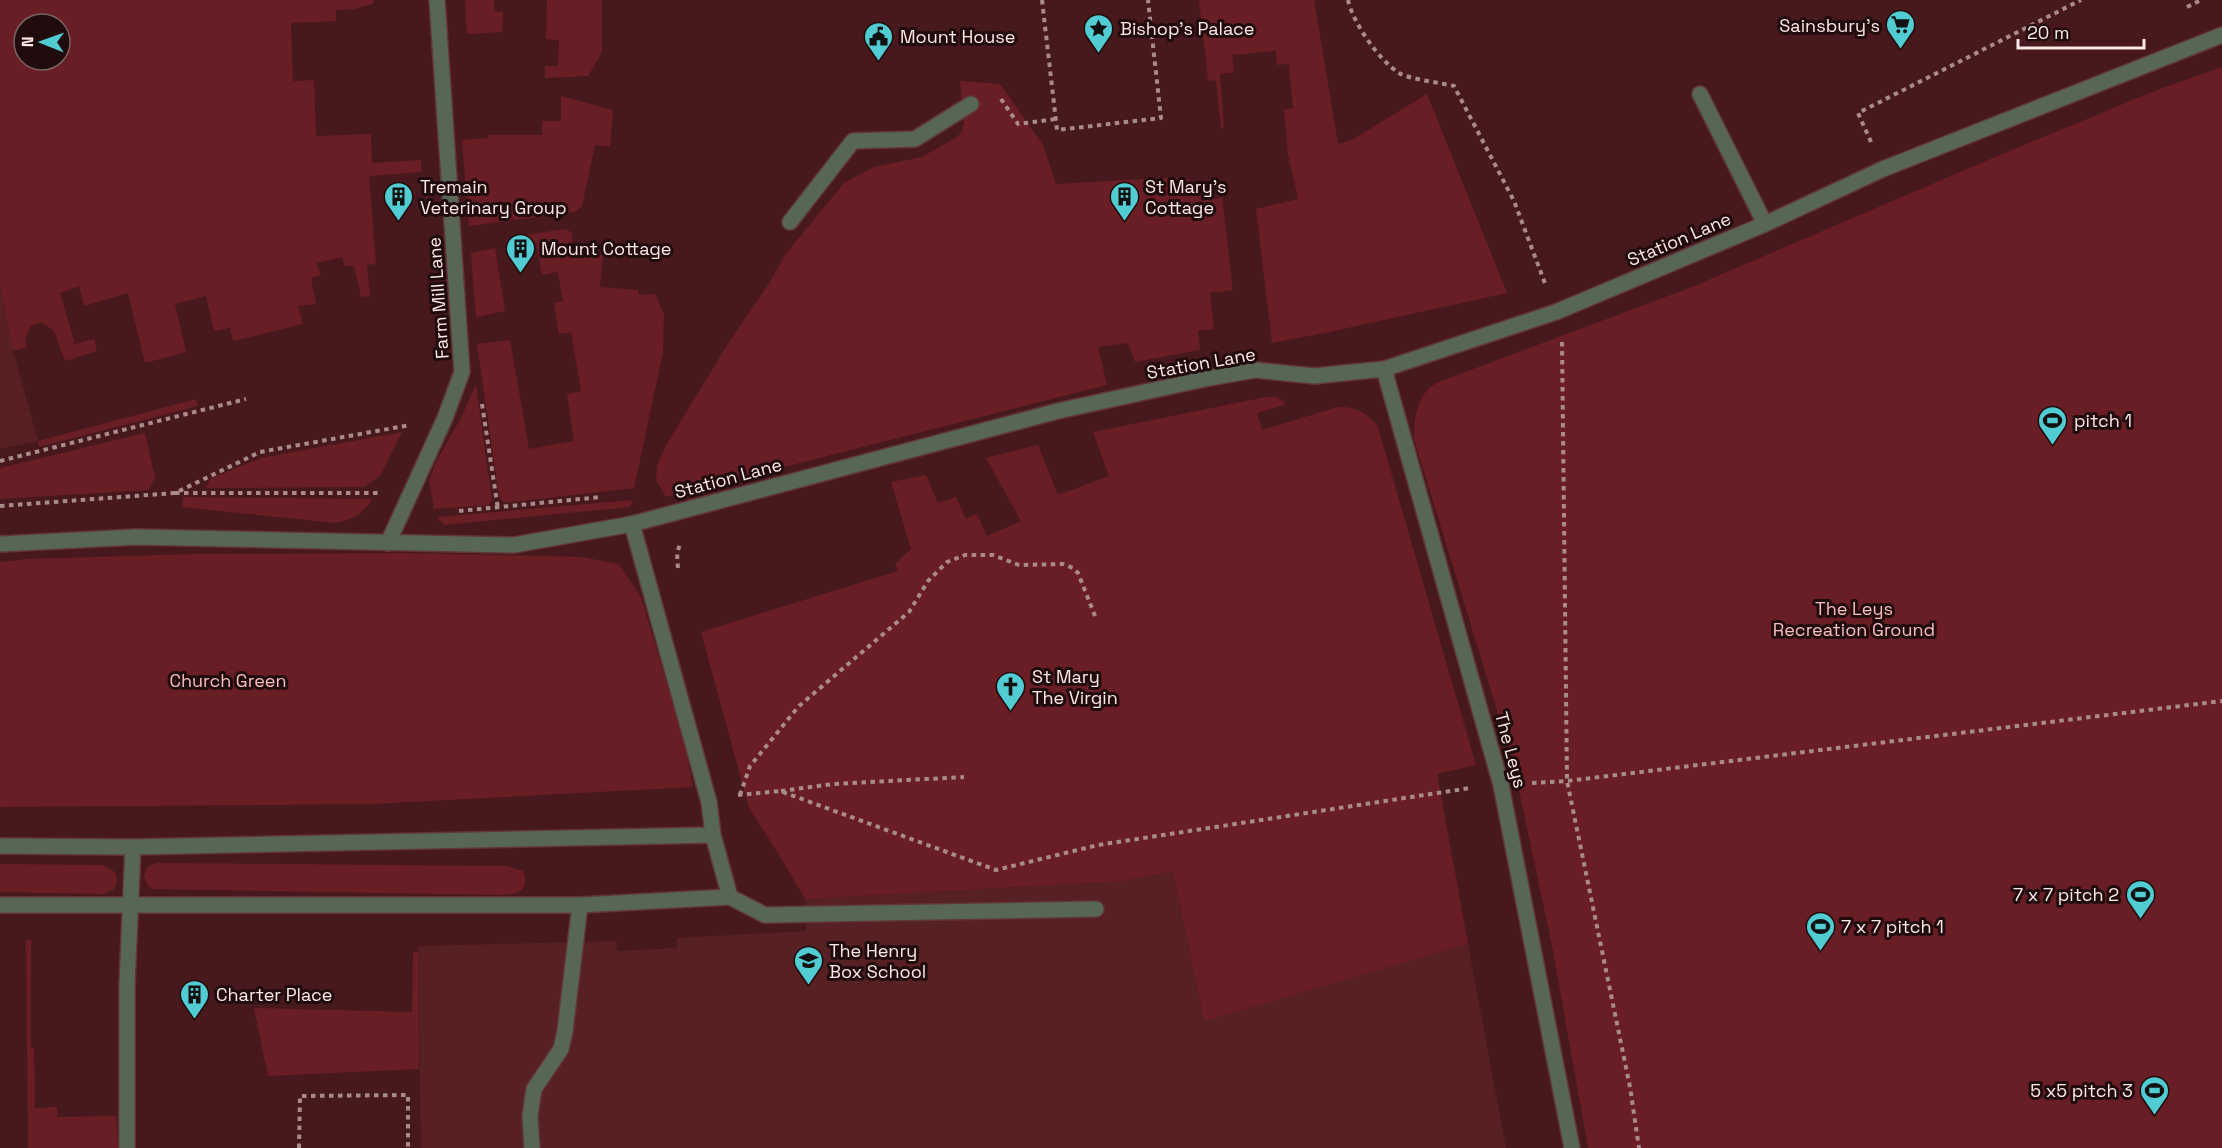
<svg xmlns="http://www.w3.org/2000/svg" width="2222" height="1148" font-family="'Space Grotesk',sans-serif">
  <style>
    .built { fill: #572023 }
    .green { fill: #681e24; fill-rule: evenodd }
    .lines { fill: none; stroke-linecap: round; stroke-linejoin: round }
    .minor-casing { stroke: #613638; stroke-width: 18 }
    .path { stroke: #aa8b8c; stroke-width: 4; stroke-dasharray: 4.5 4.5; stroke-linecap: butt }
    .minor { stroke: #586655; stroke-width: 15 }
    .labels { text-anchor: middle; dominant-baseline: central; stroke-width: 6; stroke-linejoin: round; paint-order: stroke }
    .poi-label { font-size: 18px; fill: #fbe8e7; stroke: #210c0d; text-anchor: start }
    .street-label { font-size: 18px; fill: #fbe8e7; stroke: #210c0d }
    .park-label { font-size: 18px; fill: #f8bfbe; stroke: #210c0d }
  </style>
  <rect width="100%" height="100%" fill="#48191c"/>
  <g class="built">
    <path d="M 0,286 L 13,351 L 38,441 L 0,449 Z"/>
    <path d="M 1173,871 L 1204,1020 L 1468,944 L 1506,1148 L 421,1148 L 418,946 L 616,941 L 617,951 L 677,948 L 677,938 L 806,931 L 805,899 L 1124,881 Z"/>
  </g>
  <g class="green">
    <path d="M 0,0 L 373,0 L 373,4 L 354,9 L 336,10 L 336,21 L 291,23 L 293,81 L 314,80 L 316,136 L 371,134 L 372,163 L 421,160 L 421,172 L 369,176 L 376,264 L 367,265 L 370,296 L 361,297 L 354,266 L 345,266 L 342,257 L 316,263 L 321,275 L 311,278 L 316,304 L 298,306 L 303,324 L 233,341 L 230,328 L 214,331 L 206,296 L 175,304 L 186,352 L 145,363 L 128,293 L 84,306 L 79,286 L 60,293 L 75,344 L 94,339 L 97,351 L 65,361 L 54,331 L 42,322 L 31,326 L 25,340 L 27,347 L 13,351 L 0,285 ZM 24,24 L 60,24 L 60,60 L 24,60 Z"/>
    <path d="M 465,0 L 494,0 L 494,11 L 503,12 L 502,32 L 467,34 Z"/>
    <path d="M 547,0 L 602,0 L 602,52 L 588,76 L 545,78 L 545,66 L 558,66 L 559,40 L 546,39 Z"/>
    <path d="M 1199,0 L 1314,0 L 1338,144 L 1352,140 L 1427,94 L 1507,293 L 1329,332 L 1272,343 L 1256,209 L 1298,199 L 1288,154 L 1284,110 L 1293,108 L 1289,64 L 1277,65 L 1276,51 L 1232,55 L 1234,72 L 1220,74 L 1224,128 L 1221,129 L 1216,81 L 1208,80 Z"/>
    <path d="M 2222,67 L 2222,1148 L 1588,1148 L 1553,951 L 1514,766 L 1414,439 C 1414,418 1417,395 1436,383 L 1692,287 L 1988,160 L 2157,90 Z"/>
    <path d="M 960,81 L 1000,84 L 1043,145 L 1056,184 L 1182,177 C 1198,183 1200,184 1201,201 L 1222,198 L 1233,290 L 1210,293 L 1214,329 L 1198,331 L 1200,350 L 1135,362 L 1128,343 L 1098,347 L 1107,385 L 666,497 L 656,480 L 657,466 L 665,447 L 729,342 L 770,282 L 785,255 L 844,183 L 874,167 L 922,157 L 957,137 L 962,131 L 964,122 Z"/>
    <path d="M 561,96 L 613,110 L 610,147 L 595,145 L 582,206 L 575,212 L 469,226 L 462,140 L 489,138 L 488,135 L 542,135 L 542,121 L 561,121 Z"/>
    <path d="M 564,229 L 568,230 L 572,234 L 572,250 L 589,257 L 603,255 L 600,287 L 638,290 L 639,295 L 655,294 L 664,314 L 663,352 L 634,488 L 504,503 L 499,496 L 477,344 L 510,340 L 529,449 L 574,441 L 567,394 L 581,391 L 571,332 L 559,334 L 554,303 L 563,301 L 558,272 L 542,275 L 536,242 L 522,244 L 521,236 Z"/>
    <path d="M 495,248 L 505,311 L 476,317 L 471,253 Z"/>
    <path d="M 476,384 L 492,501 L 488,505 L 434,509 L 429,480 L 436,462 L 461,418 Z"/>
    <path d="M 1266,397 L 1277,397 L 1286,404 L 1257,413 L 1262,430 L 1338,407 C 1355,406 1366,413 1377,424 L 1476,765 L 1437,774 L 1468,944 L 1204,1021 L 1173,871 L 1124,881 L 805,899 L 775,848 L 749,808 L 701,632 L 898,571 L 895,564 L 911,549 L 891,482 L 926,475 L 938,503 L 956,497 L 966,519 L 977,514 L 987,536 L 1021,521 L 986,458 L 1038,445 L 1058,495 L 1109,476 L 1093,432 Z"/>
    <path d="M 196,399 L 198,406 L 39,447 L 38,441 Z"/>
    <path d="M 402,432 L 380,476 L 364,487 L 206,488 L 210,479 L 261,458 Z"/>
    <path d="M 145,433 L 155,478 L 148,490 L 0,499 L 0,468 Z"/>
    <path d="M 183,497 L 373,499 C 362,514 352,520 335,523 L 182,507 Z"/>
    <path d="M 633,500 L 630,507 L 444,525 L 437,517 Z"/>
    <path d="M 406,553 L 582,557 L 619,564 L 641,597 L 684,742 L 693,787 L 372,804 L 0,807 L 0,562 L 27,559 L 196,554 Z"/>
    <path d="M 156,863 L 507,866 L 523,871 C 531,891 516,895 499,895 L 153,889 L 148,886 L 144,876 L 147,867 Z"/>
    <path d="M 0,864 L 103,865 L 115,872 L 117,881 L 114,889 L 105,894 L 0,892 Z"/>
    <path d="M 31,939 L 31,1048 L 34,1048 L 35,1108 L 57,1107 L 57,1117 L 116,1116 L 118,1148 L 28,1148 L 26,940 Z"/>
    <path d="M 413,952 L 418,952 L 419,1069 L 268,1076 L 254,1008 L 412,1012 Z"/>
  </g>
  <g class="lines">
    <defs>
      <g id="minor">
        <path d="M 1700,94 L 1765,224"/>
        <path d="M 790,222 L 853,141 L 915,139 L 971,104"/>
        <path d="M 1384,369 L 1501,785 L 1572,1148"/>
        <path d="M 632,524 L 709,802 L 713,835 L 730,897"/>
        <path d="M 388,543 L 445,418 L 462,372 L 437,0"/>
        <path d="M 0,544 L 136,537 L 514,545 L 632,524 L 1058,411 L 1209,378 L 1255,370 L 1314,376 L 1384,369 L 1556,312 L 1765,224 L 1883,169 L 2222,35"/>
        <path d="M 0,846 L 133,847 L 713,835"/>
        <path d="M 730,897 L 765,915 L 1096,909"/>
        <path d="M 0,905 L 580,905 L 730,897"/>
        <path d="M 127,1148 L 127,984 L 133,847"/>
        <path d="M 532,1148 L 530,1116 L 534,1089 L 561,1049 L 565,1031 L 580,905"/>
      </g>
    </defs>
    <use href="#minor" class="minor-casing"/>
    <g class="path">
      <path d="M 1042,0 L 1057,130 L 1161,118 L 1148,0"/>
      <path d="M 1348,0 C 1353,23 1379,60 1399,73 C 1408,79 1442,83 1454,86 L 1514,201 L 1546,286"/>
      <path d="M 2187,7 L 2201,0"/>
      <path d="M 1001,99 L 1018,124 L 1056,119"/>
      <path d="M 1871,142 L 1858,113 L 2081,0"/>
      <path d="M 1562,342 L 1567,781 L 1630,1087 L 1639,1148"/>
      <path d="M 482,404 L 498,509"/>
      <path d="M 0,461 L 246,399"/>
      <path d="M 175,493 L 378,493"/>
      <path d="M 0,506 L 175,493 L 260,452 L 410,425"/>
      <path d="M 459,511 L 601,497"/>
      <path d="M 678,568 C 677,558 676,550 682,542"/>
      <path d="M 1532,783 L 1567,781 L 2222,701"/>
      <path d="M 781,791 L 833,784 L 964,777"/>
      <path d="M 738,795 L 780,791 L 996,870 L 1098,845 L 1470,788"/>
      <path d="M 740,795 L 750,766 L 799,706 L 909,612 L 928,581 L 947,562 L 965,555 L 993,555 L 1019,565 L 1063,564 L 1073,568 L 1078,573 L 1095,616"/>
      <path d="M 299,1148 L 300,1096 L 408,1095 L 408,1148"/>
    </g>
    <use href="#minor" class="minor"/>
  </g>
  <defs>
    <symbol id="supermarket-pin" viewBox="-11 -11 22 30"><path d="M0 17L-7.5 6A9.5 9.5 0 1 1 7.5 6Z" fill="#51ccd2" stroke="#210c0d"/><path d="M-6-5.5h2.5l.6 2H6L4.5 2H-2.5L-4.4-4H-6ZM-1.5 3.2a1.3 1.3 0 1 0 .1 0ZM3 3.2a1.3 1.3 0 1 0 .1 0Z" fill="#111"/></symbol>
    <symbol id="sight-pin" viewBox="-11 -11 22 30"><path d="M0 17L-7.5 6A9.5 9.5 0 1 1 7.5 6Z" fill="#51ccd2" stroke="#210c0d"/><path d="M0-6L1.8-2.2L6-1.7L2.9 1.2L3.7 5.4L0 3.3L-3.7 5.4L-2.9 1.2L-6-1.7L-1.8-2.2Z" fill="#111"/></symbol>
    <symbol id="civic-pin" viewBox="-11 -11 22 30"><path d="M0 17L-7.5 6A9.5 9.5 0 1 1 7.5 6Z" fill="#51ccd2" stroke="#210c0d"/><path d="M-.6-6.5H3V-4.5H.6V-3L4-1V1h2V6H-6V1h2V-1L-.6-3ZM-1.2 2.5V6h2.4V2.5Z" fill="#111"/></symbol>
    <symbol id="building-pin" viewBox="-11 -11 22 30"><path d="M0 17L-7.5 6A9.5 9.5 0 1 1 7.5 6Z" fill="#51ccd2" stroke="#210c0d"/><path d="M-4-6H4V6H1V3H-1V6H-4ZM-2.5-4.3h1.7v1.8h-1.7ZM.8-4.3h1.7v1.8H.8ZM-2.5-1h1.7V.8h-1.7ZM.8-1h1.7V.8H.8Z" fill="#111"/></symbol>
    <symbol id="stadium-pin" viewBox="-11 -11 22 30"><path d="M0 17L-7.5 6A9.5 9.5 0 1 1 7.5 6Z" fill="#51ccd2" stroke="#210c0d"/><path d="M0-5a6.5 5 0 1 0 0 10a6.5 5 0 1 0 0-10ZM-3.5-1.8h7v3.6h-7Z" fill="#111"/></symbol>
    <symbol id="church-pin" viewBox="-11 -11 22 30"><path d="M0 17L-7.5 6A9.5 9.5 0 1 1 7.5 6Z" fill="#51ccd2" stroke="#210c0d"/><path d="M-1.2-6h2.4v3.5h3.3v2.4h-3.3V6h-2.4V-.1h-3.3v-2.4h3.3Z" fill="#111"/></symbol>
    <symbol id="school-pin" viewBox="-11 -11 22 30"><path d="M0 17L-7.5 6A9.5 9.5 0 1 1 7.5 6Z" fill="#51ccd2" stroke="#210c0d"/><path d="M0-5L7-2L0 1L-7-2ZM-4 1L0 2.5L4 1V4Q0 6-4 4Z" fill="#111"/></symbol>
  </defs>
  <g fill-rule="evenodd">
    <use href="#supermarket-pin" x="1884" y="8" width="33" height="45"/>
    <use href="#sight-pin" x="1082" y="12" width="33" height="45"/>
    <use href="#civic-pin" x="862" y="20" width="33" height="45"/>
    <use href="#building-pin" x="382" y="180" width="33" height="45"/>
    <use href="#building-pin" x="1108" y="180" width="33" height="45"/>
    <use href="#building-pin" x="504" y="232" width="33" height="45"/>
    <use href="#stadium-pin" x="2036" y="404" width="33" height="45"/>
    <use href="#church-pin" x="994" y="670" width="33" height="45"/>
    <use href="#stadium-pin" x="2124" y="878" width="33" height="45"/>
    <use href="#stadium-pin" x="1804" y="910" width="33" height="45"/>
    <use href="#school-pin" x="792" y="944" width="33" height="45"/>
    <use href="#building-pin" x="178" y="978" width="33" height="45"/>
    <use href="#stadium-pin" x="2138" y="1074" width="33" height="45"/>
  </g>
  <g class="labels">
    <g class="poi-label">
      <text x="1880" y="25" text-anchor="end">Sainsbury's</text>
      <text x="1120" y="28">Bishop's Palace</text>
      <text x="900" y="36">Mount House</text>
      <text x="420" y="186">Tremain<tspan x="420" dy="21">Veterinary Group</tspan></text>
      <text x="1145" y="186">St Mary's<tspan x="1145" dy="21">Cottage</tspan></text>
      <text x="541" y="248">Mount Cottage</text>
      <text x="2074" y="420">pitch 1</text>
      <text x="1032" y="676">St Mary<tspan x="1032" dy="21">The Virgin</tspan></text>
      <text x="2119" y="894" text-anchor="end">7 x 7 pitch 2</text>
      <text x="1841" y="926">7 x 7 pitch 1</text>
      <text x="829" y="950">The Henry<tspan x="829" dy="21">Box School</tspan></text>
      <text x="216" y="994">Charter Place</text>
      <text x="2133" y="1090" text-anchor="end">5 x5 pitch 3</text>
    </g>
    <g class="street-label">
      <text transform="translate(1679 239) rotate(-23)">Station Lane</text>
      <text transform="translate(438 298) rotate(-94)">Farm Mill Lane</text>
      <text transform="translate(1201 363) rotate(-10)">Station Lane</text>
      <text transform="translate(728 478) rotate(-15)">Station Lane</text>
      <text transform="translate(1511 750) rotate(75)">The Leys</text>
    </g>
    <g class="park-label">
      <text x="1854" y="608">The Leys<tspan x="1854" dy="21">Recreation Ground</tspan></text>
      <text x="228" y="680">Church Green</text>
    </g>
  </g>
  <g transform="translate(42 42) rotate(271)"><circle r="28" fill="#210c0d" stroke="#786464" stroke-width="1.5"/>
  <path d="M0-4.5L10 22L0 15L-10 22Z" fill="#51ccd2"/>
  <text y="-9" font-size="16" font-weight="bold" text-anchor="middle" fill="#fbe8e7">N</text>
  </g>
  <path d="M2018 39v9h126v-9" fill="none" stroke="#fbe8e7" stroke-width="3"/>
  <text x="2027" y="39" font-size="18" fill="#fbe8e7" stroke="#210c0d" stroke-width="4.5" paint-order="stroke">20 m</text>
</svg>
